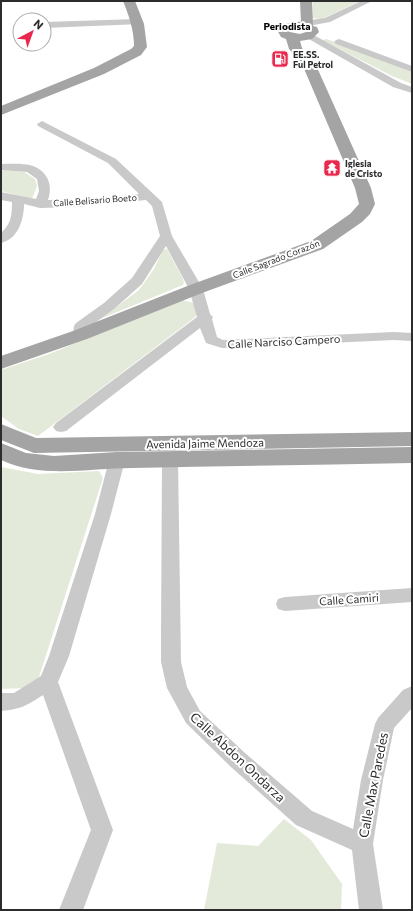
<svg xmlns="http://www.w3.org/2000/svg" width="413" height="911" font-family="Commissioner,sans-serif">
  <style>
    .green { fill: #e4ead9 }
    .lines { fill: none; stroke-linecap: round; stroke-linejoin: round }
    .street { fill: #c9c9c9; fill-rule: evenodd }
    .primary { fill: #a4a4a4; fill-rule: evenodd }
    .labels { text-anchor: middle; dominant-baseline: central; stroke-width: 4; stroke-linejoin: round; paint-order: stroke }
    .far-poi-label { font-size: 9px; font-weight: bold; fill: #2c2c2c; stroke: #fff; text-anchor: start }
    .far-street-label { font-size: 9px; fill: #2c2c2c; stroke: #fff }
    .far-neighbourhood-label { font-size: 10px; font-weight: bold; fill: #000; stroke: #fff }
    .street-label { font-size: 11px; fill: #2c2c2c; stroke: #fff }
    .near-street-label { font-size: 13px; fill: #2c2c2c; stroke: #fff }
  </style>
  <rect width="100%" height="100%" fill="#fff"/>
  <g class="green">
    <path d="M 313,1 L 360,1 L 322,19 L 312,18 Z"/>
    <path d="M 327,39 L 412,72 L 412,84 L 392,76 L 322,40 Z"/>
    <path d="M 5,170 L 24,172 L 35,179 L 37,186 L 32,199 L 1,191 L 1,171 Z"/>
    <path d="M 167,249 L 182,277 L 184,282 L 183,285 L 100,319 L 139,290 L 154,269 L 163,250 Z"/>
    <path d="M 181,300 L 194,303 L 198,313 L 194,318 L 38,436 L 19,429 L 1,416 L 1,370 L 49,354 Z"/>
    <path d="M 1,467 L 38,474 L 99,471 L 103,478 L 38,680 L 27,688 L 1,689 Z"/>
    <path d="M 284,819 L 311,840 L 342,884 L 341,910 L 204,910 L 217,843 L 258,846 Z"/>
  </g>
  <g class="lines">
    <g class="street">
      <path d="M 361,1 L 372,1 L 330,22 L 297,28 L 292,25 L 297,22 L 325,18 Z"/>
      <path d="M 138,19 L 143,22 L 141,24 L 44,28 L 44,22 Z"/>
      <path d="M 310,33 L 401,83 L 412,87 L 412,93 L 393,87 L 307,38 L 305,36 L 307,34 Z"/>
      <path d="M 339,39 L 412,66 L 412,72 L 336,44 L 334,42 L 336,40 Z"/>
      <path d="M 42,121 L 116,159 L 162,202 L 172,236 L 203,289 L 210,314 L 213,317 L 212,319 L 217,337 L 223,340 L 394,332 L 412,333 L 412,341 L 394,340 L 222,348 L 206,343 L 200,328 L 66,431 L 61,432 L 56,431 L 53,427 L 56,423 L 197,317 L 189,289 L 166,246 L 142,284 L 114,309 L 88,328 L 85,338 L 80,339 L 75,338 L 73,335 L 74,326 L 76,323 L 104,303 L 132,278 L 160,236 L 152,206 L 146,200 L 75,207 L 40,208 L 24,204 C 24,220 18,239 1,243 L 1,233 C 11,224 12,215 12,202 L 1,200 L 1,192 L 36,199 L 39,191 L 37,179 L 27,172 L 1,170 L 1,164 C 11,164 24,163 33,166 C 48,172 53,185 48,200 L 93,199 L 139,194 L 108,163 L 38,126 L 37,124 Z"/>
      <path d="M 117,454 L 123,456 L 125,460 L 111,514 L 69,656 L 58,682 L 113,830 L 83,910 L 59,910 L 91,830 L 43,695 C 26,706 21,709 1,711 L 1,693 L 14,693 L 41,676 L 49,656 L 95,514 L 109,460 L 111,456 Z"/>
      <path d="M 170,454 L 176,456 L 178,460 L 181,662 L 187,687 L 200,711 L 245,753 L 312,811 L 353,829 L 361,780 L 375,724 L 378,718 L 403,690 L 412,686 L 412,708 L 394,728 L 383,780 L 373,844 L 383,910 L 359,910 L 352,850 L 296,825 L 231,767 L 186,723 L 167,688 L 161,662 L 161,638 L 162,460 L 164,456 Z"/>
      <path d="M 412,588 L 412,602 L 285,611 L 278,609 L 276,604 L 278,599 L 285,597 Z"/>
    </g>
    <g class="primary">
      <path d="M 123,1 L 135,1 L 144,24 L 147,47 L 141,55 L 104,74 L 1,115 L 1,106 L 94,68 L 131,49 L 134,46 C 134,30 129,16 123,1 Z"/>
      <path d="M 300,1 L 312,1 L 313,26 L 317,27 L 319,32 L 312,39 L 300,41 L 302,48 L 315,63 L 371,188 L 375,204 L 370,214 L 362,222 L 323,249 L 202,293 L 87,339 L 1,369 L 1,356 L 73,331 L 190,285 L 311,241 L 350,214 L 359,204 L 355,188 L 302,64 L 289,49 L 286,39 L 281,37 L 277,30 C 282,23 292,22 301,22 ZM 294,30 L 306,32 L 300,34 L 290,32 Z"/>
      <path d="M 1,424 L 36,438 L 412,432 L 412,446 L 34,453 L 1,440 Z"/>
      <path d="M 1,443 L 26,453 L 54,456 L 117,452 L 412,447 L 412,463 C 319,465 226,466 133,468 C 89,468 42,479 1,460 Z"/>
    </g>
  </g>
  <defs>
    <symbol id="fuel-square" viewBox="-11 -11 22 22"><rect x="-9" y="-9" width="18" height="18" rx="4" fill="#e8294d" stroke="#fff"/><path d="M-5.5-6h7V0h2V4h1.3V-2.5L3-4.5l.8-.8L6-3V5H2.5V1h-1V6h-7ZM-4.2-4.7v3.2H.2V-4.7Z" fill="#fff"/></symbol>
    <symbol id="temple-square" viewBox="-11 -11 22 22"><rect x="-9" y="-9" width="18" height="18" rx="4" fill="#e8294d" stroke="#fff"/><path d="M0-6L5-2H3V0L6.5 2.5H4V6H1.5V3h-3V6H-4V2.5H-6.5L-3 0V-2H-5Z" fill="#fff"/></symbol>
  </defs>
  <g fill-rule="evenodd">
    <use href="#fuel-square" x="270" y="49" width="20" height="20"/>
    <use href="#temple-square" x="322" y="158" width="20" height="20"/>
  </g>
  <g class="labels">
    <g class="far-poi-label">
      <text x="293" y="54">EE.SS.<tspan x="293" dy="10">Ful Petrol</tspan></text>
      <text x="345" y="163">Iglesia<tspan x="345" dy="10">de Cristo</tspan></text>
    </g>
    <g class="far-street-label">
      <text transform="translate(95 200) rotate(-4)">Calle Belisario Boeto</text>
      <text transform="translate(276 259) rotate(-21)">Calle Sagrado Corazón</text>
    </g>
    <g class="far-neighbourhood-label">
      <text x="287" y="26">Periodista</text>
    </g>
    <g class="street-label">
      <text transform="translate(284 341) rotate(-3)">Calle Narciso Campero</text>
      <text transform="translate(205 443) rotate(-1)">Avenida Jaime Mendoza</text>
      <text transform="translate(349 599) rotate(-4)">Calle Camiri</text>
    </g>
    <g class="near-street-label">
      <text transform="translate(238 757) rotate(43)">Calle Abdon Ondarza</text>
      <text transform="translate(373 785) rotate(-79)">Calle Max Paredes</text>
    </g>
  </g>
  <rect width="413" height="911" fill="none" stroke="#2c2c2c" stroke-width="4"/>
  <g transform="translate(32 32) rotate(41)"><circle r="19" fill="#ffffff" stroke="#ababab"/>
  <path d="M0-3L7 15L0 10L-7 15Z" fill="#e8294d"/>
  <text y="-6" font-size="11" font-weight="bold" text-anchor="middle" fill="#2c2c2c">N</text>
  </g>
</svg>
